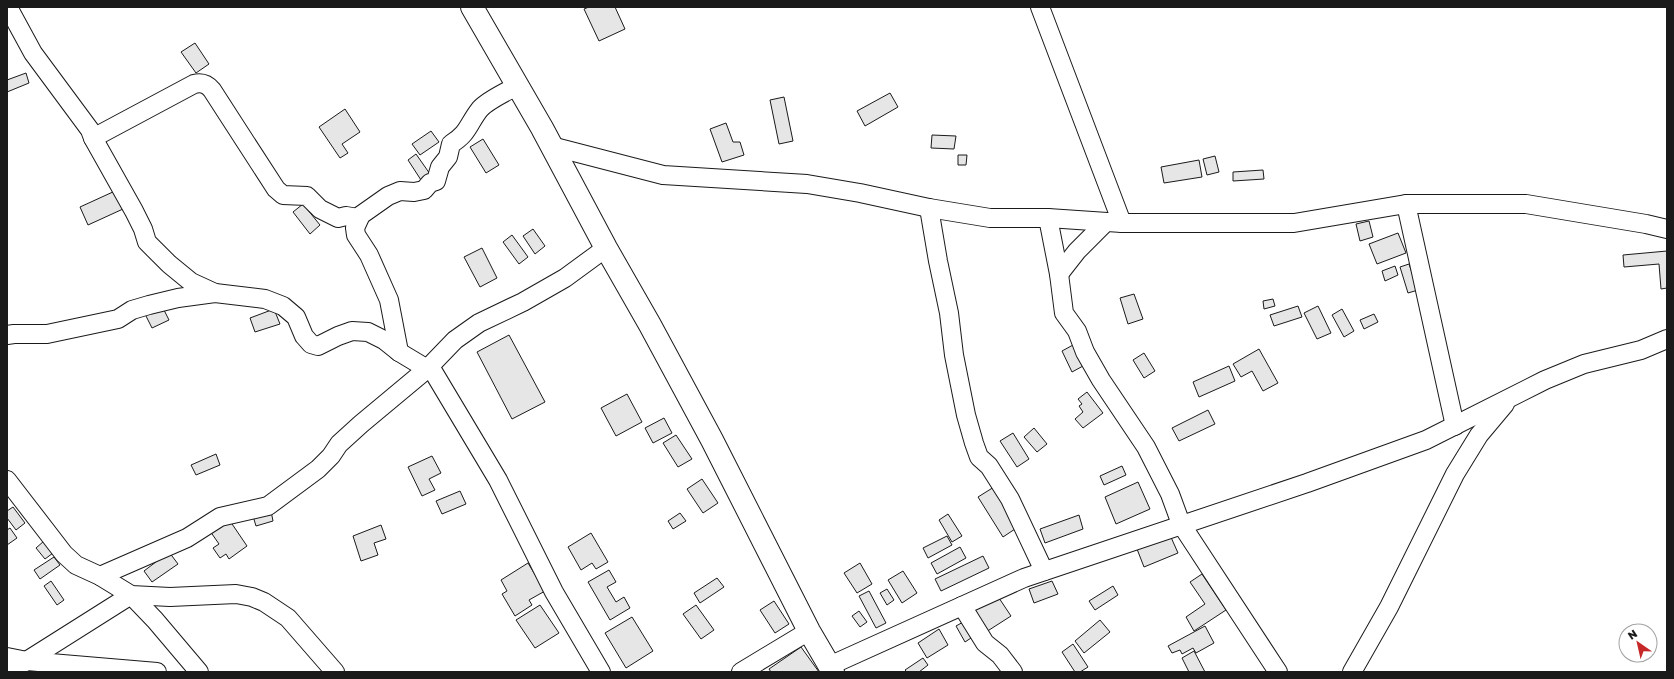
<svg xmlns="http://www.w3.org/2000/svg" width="1674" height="679" font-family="'Golos Text',sans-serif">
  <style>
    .building { fill: #e6e6e6; stroke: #1a1a1a }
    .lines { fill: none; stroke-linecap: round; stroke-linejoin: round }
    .minor-casing { stroke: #1a1a1a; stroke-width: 20 }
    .secondary-casing { stroke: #1a1a1a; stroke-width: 24 }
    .minor { stroke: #fff; stroke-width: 18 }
    .secondary { stroke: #fff; stroke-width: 22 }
  </style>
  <rect width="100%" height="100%" fill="#fff"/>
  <g class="building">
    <path d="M 589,7 L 615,7 L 625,29 L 599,41 L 584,9 Z"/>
    <path d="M 195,43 L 209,64 L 196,73 L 181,52 Z"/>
    <path d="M 26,73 L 29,83 L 7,92 L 7,80 Z"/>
    <path d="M 890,93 L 898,107 L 865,126 L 857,111 Z"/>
    <path d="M 784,97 L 793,141 L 779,144 L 770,100 Z"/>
    <path d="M 345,109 L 360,132 L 342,144 L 348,153 L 340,158 L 319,127 Z"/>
    <path d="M 726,123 L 733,142 L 740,142 L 744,155 L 722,162 L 710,129 Z"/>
    <path d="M 431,131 L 439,142 L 420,155 L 412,144 Z"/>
    <path d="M 932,135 L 956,136 L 954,149 L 931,148 Z"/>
    <path d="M 483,139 L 499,165 L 486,173 L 470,147 Z"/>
    <path d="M 416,154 L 430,174 L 421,180 L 408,160 Z"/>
    <path d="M 958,155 L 967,155 L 966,165 L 958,165 Z"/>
    <path d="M 1215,156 L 1219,172 L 1207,175 L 1203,159 Z"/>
    <path d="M 1199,160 L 1202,177 L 1164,183 L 1161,167 Z"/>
    <path d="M 1263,170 L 1264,179 L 1233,181 L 1233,172 Z"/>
    <path d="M 115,191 L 123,209 L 88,225 L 80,207 Z"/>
    <path d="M 303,204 L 320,225 L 310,234 L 293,212 Z"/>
    <path d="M 1369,221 L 1373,237 L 1360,241 L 1356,224 Z"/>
    <path d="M 533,229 L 545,246 L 535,254 L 523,236 Z"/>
    <path d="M 1398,233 L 1406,253 L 1377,264 L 1369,244 Z"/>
    <path d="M 512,235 L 528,257 L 519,264 L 503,242 Z"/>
    <path d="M 482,248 L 497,278 L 480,287 L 464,257 Z"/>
    <path d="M 1667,251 L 1667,288 L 1661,289 L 1659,264 L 1624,267 L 1623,255 Z"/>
    <path d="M 1409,264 L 1418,290 L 1408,293 L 1400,267 Z"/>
    <path d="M 1395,266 L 1398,275 L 1385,281 L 1382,271 Z"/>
    <path d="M 1134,294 L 1143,319 L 1128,324 L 1120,298 Z"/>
    <path d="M 1273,299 L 1275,306 L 1264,309 L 1263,301 Z"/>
    <path d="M 162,306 L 169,320 L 152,328 L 145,314 Z"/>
    <path d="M 1298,306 L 1302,317 L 1274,326 L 1270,315 Z"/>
    <path d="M 1318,306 L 1331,333 L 1317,339 L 1304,313 Z"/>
    <path d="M 274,309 L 280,324 L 255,332 L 250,318 Z"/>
    <path d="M 1342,309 L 1354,331 L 1344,337 L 1332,315 Z"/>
    <path d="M 1374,314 L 1378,322 L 1364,329 L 1360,320 Z"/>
    <path d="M 509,335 L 545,402 L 512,419 L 477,352 Z"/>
    <path d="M 1073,345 L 1083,366 L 1072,372 L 1062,351 Z"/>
    <path d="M 1259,349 L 1278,383 L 1263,391 L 1252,371 L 1241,377 L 1233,364 Z"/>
    <path d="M 1144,353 L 1155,371 L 1144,378 L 1133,360 Z"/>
    <path d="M 1229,366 L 1235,381 L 1199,397 L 1193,382 Z"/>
    <path d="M 1087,392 L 1103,413 L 1083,428 L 1075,419 L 1083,412 L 1079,406 L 1082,404 L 1078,399 Z"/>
    <path d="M 627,394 L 642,422 L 616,436 L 601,408 Z"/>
    <path d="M 1208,410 L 1215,424 L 1179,441 L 1172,428 Z"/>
    <path d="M 664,418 L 672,433 L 653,443 L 645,428 Z"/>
    <path d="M 1034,428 L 1047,444 L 1037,452 L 1024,437 Z"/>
    <path d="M 1013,433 L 1029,459 L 1017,467 L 1000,441 Z"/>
    <path d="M 676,435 L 692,459 L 678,467 L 663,443 Z"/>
    <path d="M 216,454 L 220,465 L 196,475 L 191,465 Z"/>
    <path d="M 432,456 L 441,473 L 429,479 L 435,490 L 422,496 L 408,467 Z"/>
    <path d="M 1122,466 L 1126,475 L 1104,485 L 1100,476 Z"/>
    <path d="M 702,479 L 718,503 L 703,513 L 687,489 Z"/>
    <path d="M 1138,482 L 1150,509 L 1116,524 L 1105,497 Z"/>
    <path d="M 994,487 L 1018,527 L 1003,537 L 978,497 Z"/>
    <path d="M 460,491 L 466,504 L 442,514 L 436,501 Z"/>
    <path d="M 13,507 L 25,523 L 16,530 L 7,518 L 7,511 Z"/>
    <path d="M 271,511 L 273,521 L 256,526 L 253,516 Z"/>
    <path d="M 680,513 L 686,521 L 673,529 L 668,521 Z"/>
    <path d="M 948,514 L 962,536 L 952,542 L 939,520 Z"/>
    <path d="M 1079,515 L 1083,529 L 1045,543 L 1040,529 Z"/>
    <path d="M 228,518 L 247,546 L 229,559 L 226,554 L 220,558 L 213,548 L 219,544 L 210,531 Z"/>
    <path d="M 381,525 L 386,539 L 374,543 L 378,555 L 361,561 L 353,536 Z"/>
    <path d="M 10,528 L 17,538 L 7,545 L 7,530 Z"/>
    <path d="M 591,533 L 608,562 L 596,569 L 592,563 L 581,570 L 568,547 Z"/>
    <path d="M 1170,535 L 1178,553 L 1144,567 L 1137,549 Z"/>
    <path d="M 947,536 L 952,545 L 928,558 L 923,548 Z"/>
    <path d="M 44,541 L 53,553 L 45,559 L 36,548 Z"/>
    <path d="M 960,547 L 966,558 L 937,574 L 931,563 Z"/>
    <path d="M 169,552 L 178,564 L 152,582 L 144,571 Z"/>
    <path d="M 983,556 L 989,568 L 941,591 L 935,579 Z"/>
    <path d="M 54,557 L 60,565 L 40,579 L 34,570 Z"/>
    <path d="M 528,563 L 545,591 L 529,600 L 532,605 L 515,616 L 502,594 L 507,591 L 501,580 Z"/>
    <path d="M 860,563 L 872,584 L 857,593 L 844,573 Z"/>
    <path d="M 609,570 L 616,582 L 607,587 L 616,602 L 624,597 L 630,608 L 610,620 L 588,582 Z"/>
    <path d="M 903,571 L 917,593 L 902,603 L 888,580 Z"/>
    <path d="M 1202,574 L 1226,610 L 1194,631 L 1186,617 L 1205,604 L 1190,582 Z"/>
    <path d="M 717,578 L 724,587 L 700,603 L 694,593 Z"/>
    <path d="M 51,581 L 64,600 L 57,605 L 44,586 Z"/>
    <path d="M 1052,581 L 1058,594 L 1034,603 L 1029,589 Z"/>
    <path d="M 1113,586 L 1118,595 L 1095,610 L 1089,601 Z"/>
    <path d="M 887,589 L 894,600 L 887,605 L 880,593 Z"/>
    <path d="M 869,591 L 886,623 L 876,628 L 859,596 Z"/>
    <path d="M 997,595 L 1011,616 L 986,632 L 973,611 Z"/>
    <path d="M 774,601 L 789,624 L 775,633 L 760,610 Z"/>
    <path d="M 540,605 L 559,633 L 535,648 L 516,620 Z"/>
    <path d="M 696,605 L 714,630 L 701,639 L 683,614 Z"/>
    <path d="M 859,611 L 867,622 L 860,627 L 852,616 Z"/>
    <path d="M 632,617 L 653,651 L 626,668 L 605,633 Z"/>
    <path d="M 1100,620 L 1110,632 L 1084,653 L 1075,641 Z"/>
    <path d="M 965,621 L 974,636 L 965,642 L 956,626 Z"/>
    <path d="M 1205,626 L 1214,643 L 1196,653 L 1193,648 L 1182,654 L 1180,650 L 1172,653 L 1168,646 Z"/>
    <path d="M 939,629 L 948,645 L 927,658 L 918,643 Z"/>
    <path d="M 1073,644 L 1088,667 L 1080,672 L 1075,672 L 1062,652 Z"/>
    <path d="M 801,647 L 819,672 L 771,672 L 769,669 Z"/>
    <path d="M 1194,651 L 1205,672 L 1189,672 L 1182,658 Z"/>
    <path d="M 923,658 L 928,665 L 919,672 L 907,672 L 905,670 Z"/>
  </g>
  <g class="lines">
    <defs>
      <g id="minor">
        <path d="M 8,7 L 33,53 L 90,130 L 93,138 L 134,211 L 143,229 L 147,242 L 169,264 L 191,282 L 215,293 L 265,299 L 283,306 L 296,317 L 304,336 L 311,344 L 318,346 L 338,336 L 352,331 L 368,332 L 384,340 L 399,352 L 434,373 L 498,480 L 554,592 L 601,672"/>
        <path d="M 1040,7 L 1122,223"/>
        <path d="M 93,138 L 194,84 C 202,82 207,84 212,90 L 276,189 L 283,195 L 307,196 L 320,209 L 338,218 L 346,216 L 358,218"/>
        <path d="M 551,146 L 663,175 L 807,184 L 860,193 L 929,208 L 990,218 L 1048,218 L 1122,223 L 1294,223 L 1406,204 L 1526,204 L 1646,224 L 1667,229"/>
        <path d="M 1406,204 L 1455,426"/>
        <path d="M 929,208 L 938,261 L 949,313 L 954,355 L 966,415 L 974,443 L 979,457 L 989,466 L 1010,499 L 1044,571"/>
        <path d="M 1048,218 L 1059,274 L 1064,313 L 1077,331 L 1085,352 L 1101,380 L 1146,447 L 1170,494 L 1181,524 L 1278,672"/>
        <path d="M 1059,274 L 1077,251 L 1106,222"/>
        <path d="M 7,335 L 14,334 L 47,334 L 118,319 L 132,310 L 149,305 L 178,298 L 215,293"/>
        <path d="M 399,352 L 389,300 L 369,255 L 356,235 L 355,228 L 361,215 L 388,196 L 400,191 L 414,192 L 424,190 L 430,183 L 436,181 L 440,167 L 448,157 L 451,144 C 469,133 468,124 480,109 C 488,100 506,92 517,86"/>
        <path d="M 7,480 L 64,554 L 76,565 L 100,576 L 131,595 L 170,597 L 236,594 L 252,597 L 264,602 L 288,618 L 335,672"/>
        <path d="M 100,576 L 187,538 L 220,517 L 268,506 L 318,469 L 331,456 L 339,444 L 361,424 L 427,369 L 455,340 L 479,323 L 523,302 L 565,278 L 606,248"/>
        <path d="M 962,606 L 985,643 L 1000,655 L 1013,672"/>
        <path d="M 7,657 L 27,661 L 157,672"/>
        <path d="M 829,666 L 1024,578 L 1307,483 L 1426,440 L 1545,380 L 1584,364 L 1641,350 L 1667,339"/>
        <path d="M 9,672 L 131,595 L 155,620 L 199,672"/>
        <path d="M 741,672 L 809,631"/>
        <path d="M 1352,672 L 1389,607 L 1455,474 L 1479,435 L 1505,404"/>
      </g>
      <path id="secondary" d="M 472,7 L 542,128 L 606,248 L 650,325 L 712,440 L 809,631 L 833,672"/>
    </defs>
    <use href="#minor" class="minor-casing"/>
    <use href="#secondary" class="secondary-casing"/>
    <use href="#minor" class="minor"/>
    <use href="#secondary" class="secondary"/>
  </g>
  <rect width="1674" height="679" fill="none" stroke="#1a1a1a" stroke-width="16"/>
  <g transform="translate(1638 643) rotate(326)"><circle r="19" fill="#ffffff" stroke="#a3a3a3"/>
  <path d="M0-3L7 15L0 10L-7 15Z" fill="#c62828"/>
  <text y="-6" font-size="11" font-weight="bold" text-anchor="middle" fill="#1a1a1a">N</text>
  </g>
</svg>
